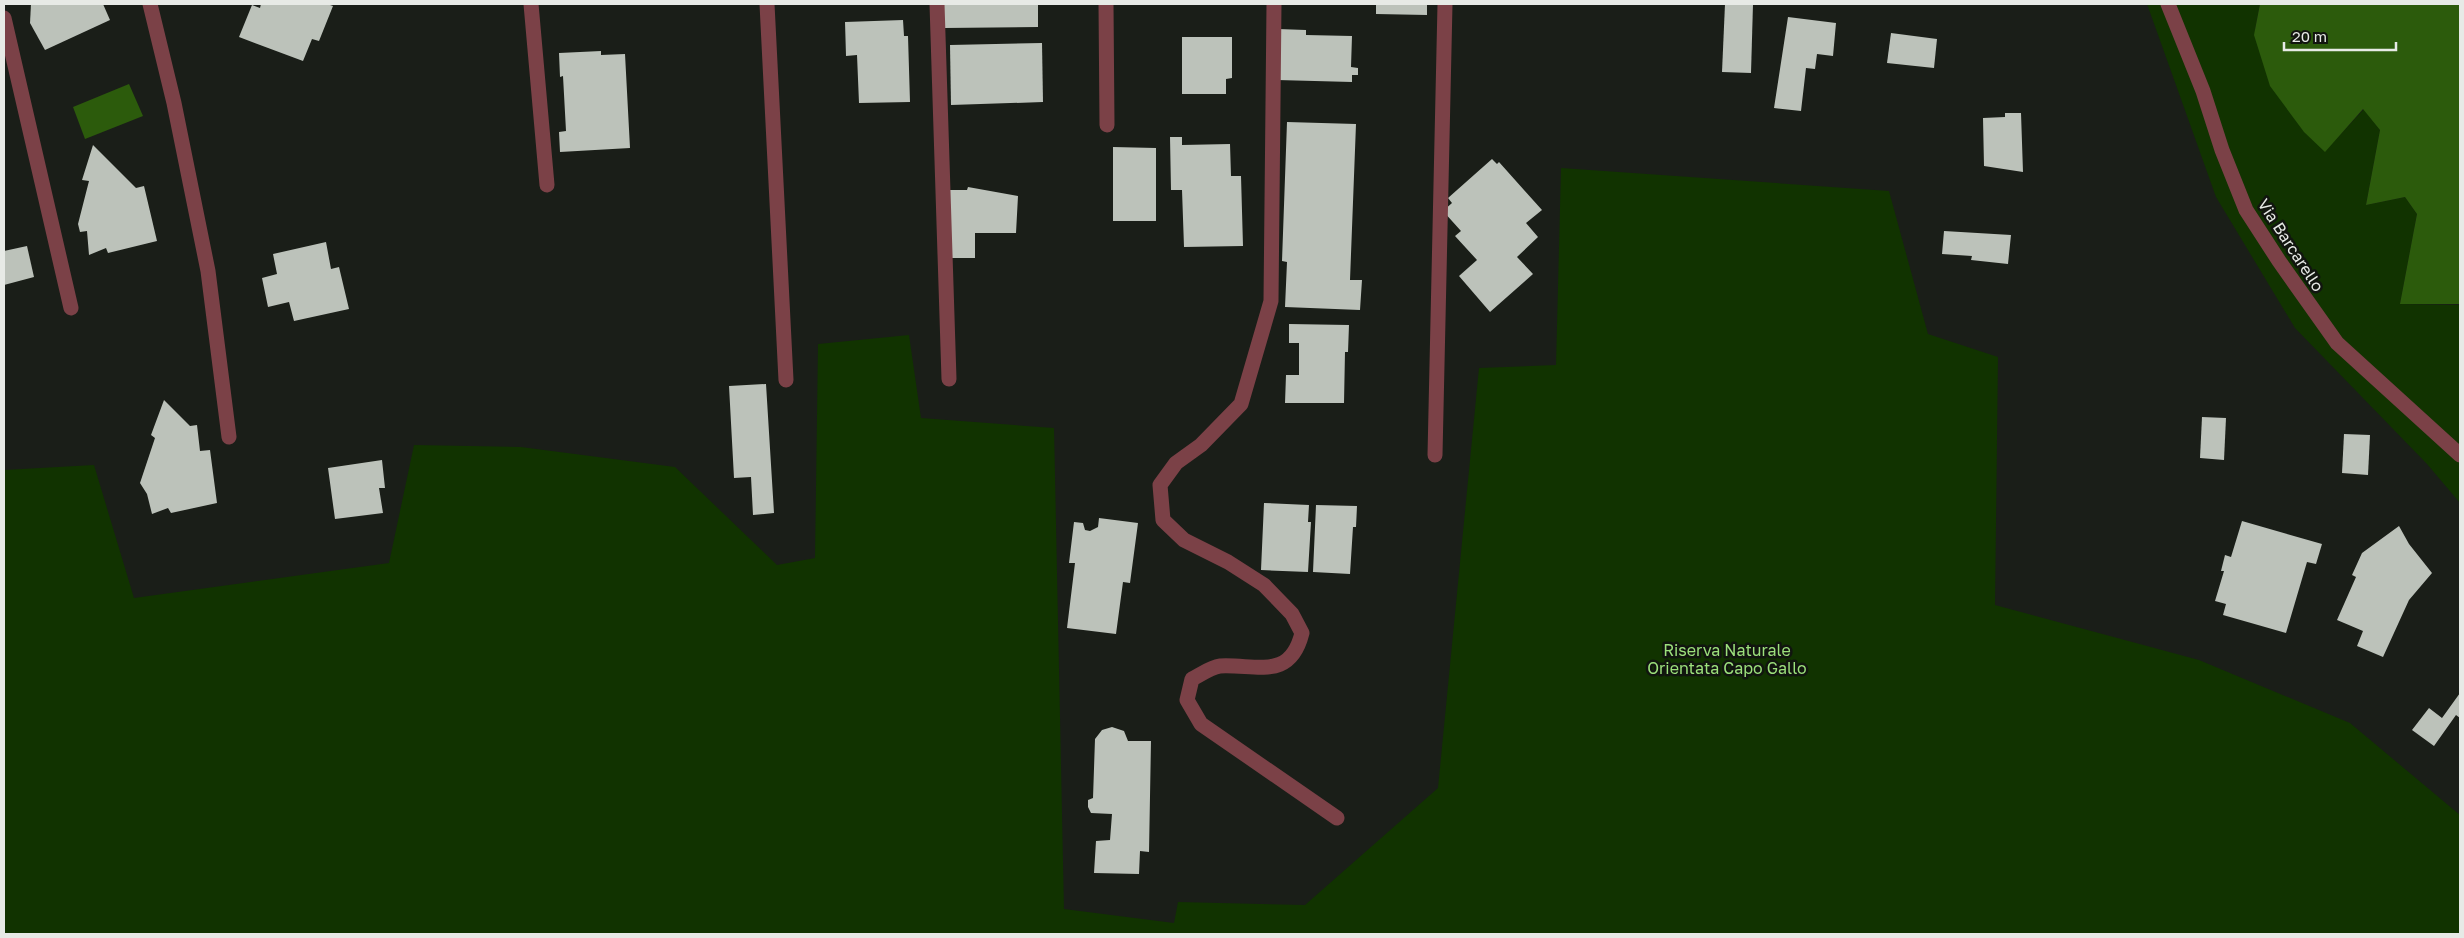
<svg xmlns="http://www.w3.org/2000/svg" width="2464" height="938" font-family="'Golos Text',sans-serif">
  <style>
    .green { fill: #130 }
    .water { fill: #2c5b0c }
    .building { fill: #bcc2ba }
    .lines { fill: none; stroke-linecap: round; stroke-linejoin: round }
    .minor { stroke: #7b4147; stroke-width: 15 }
    .labels { text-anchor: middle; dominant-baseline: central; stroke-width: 5; stroke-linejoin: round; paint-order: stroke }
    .street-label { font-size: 16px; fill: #e7eae6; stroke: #11150f }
    .park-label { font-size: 16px; fill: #9ce07c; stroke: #11150f }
  </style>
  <rect width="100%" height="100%" fill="#1a1e18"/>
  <g class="green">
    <path d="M 2147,4 L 2260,4 L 2255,30 L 2325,151 L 2364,109 L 2380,130 L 2366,205 L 2405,197 L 2417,214 L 2400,304 L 2460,305 L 2460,503 L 2427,464 L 2295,328 L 2216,197 Z"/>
    <path d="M 1561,168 L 1889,191 L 1928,334 L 1998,357 L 1995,605 L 2199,660 L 2350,723 L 2460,815 L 2460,934 L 4,934 L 4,470 L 94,465 L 134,598 L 389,563 L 414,445 L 521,447 L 675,467 L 777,565 L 815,558 L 818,344 L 909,335 L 921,418 L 1054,428 L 1064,909 L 1174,923 L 1178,902 L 1305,905 L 1438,788 L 1479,368 L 1556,365 Z"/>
  </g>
  <g class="water">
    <path d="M 2260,4 L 2460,4 L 2460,304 L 2400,304 L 2417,214 L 2405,197 L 2366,205 L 2380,130 L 2363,109 L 2325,152 L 2304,132 L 2270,86 L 2254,35 Z"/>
    <path d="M 129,84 L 143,116 L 85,139 L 73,107 Z"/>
  </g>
  <g class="building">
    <path d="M 31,4 L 103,4 L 110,20 L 45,50 L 30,23 Z"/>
    <path d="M 261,4 L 327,4 L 333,6 L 319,41 L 312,39 L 303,61 L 239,37 L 252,5 L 260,8 Z"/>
    <path d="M 944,4 L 1038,4 L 1038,27 L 944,28 Z"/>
    <path d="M 1376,4 L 1427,4 L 1427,15 L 1376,14 Z"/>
    <path d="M 1725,4 L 1753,4 L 1751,73 L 1722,72 Z"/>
    <path d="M 1788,17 L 1836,23 L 1833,56 L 1817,54 L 1815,69 L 1806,68 L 1801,111 L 1774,108 Z"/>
    <path d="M 903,20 L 904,36 L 908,36 L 910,102 L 859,103 L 857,55 L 846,56 L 845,22 Z"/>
    <path d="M 1278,29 L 1306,30 L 1306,35 L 1352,36 L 1351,67 L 1358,68 L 1358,75 L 1352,75 L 1352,82 L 1277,80 Z"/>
    <path d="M 1891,33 L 1937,39 L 1934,68 L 1887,63 Z"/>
    <path d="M 1182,37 L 1232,37 L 1232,78 L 1226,79 L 1226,94 L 1182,94 Z"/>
    <path d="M 1042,43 L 1043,102 L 951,105 L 950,45 Z"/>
    <path d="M 601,51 L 601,55 L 625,54 L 630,148 L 560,152 L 559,132 L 566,131 L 563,76 L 560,77 L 559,53 Z"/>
    <path d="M 2005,113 L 2021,113 L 2023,172 L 1984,166 L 1983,118 L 2005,117 Z"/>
    <path d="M 1287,122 L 1356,124 L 1350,280 L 1362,280 L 1360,310 L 1285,307 L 1287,262 L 1282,261 Z"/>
    <path d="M 1170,137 L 1182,137 L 1182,145 L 1230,144 L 1231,176 L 1241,176 L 1243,246 L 1184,247 L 1182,190 L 1171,190 Z"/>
    <path d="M 93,145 L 136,188 L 144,186 L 157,241 L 108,253 L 106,248 L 89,255 L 87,231 L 80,232 L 78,224 L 89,181 L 82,180 Z"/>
    <path d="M 1113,147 L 1156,148 L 1156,221 L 1113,221 Z"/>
    <path d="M 1492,159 L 1497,164 L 1499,162 L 1542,210 L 1526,223 L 1538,237 L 1517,257 L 1533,274 L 1490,312 L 1459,276 L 1477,260 L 1455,236 L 1461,231 L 1443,211 L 1452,203 L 1448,198 Z"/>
    <path d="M 968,187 L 1018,196 L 1016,233 L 975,233 L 975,258 L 947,258 L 946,190 L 967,190 Z"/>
    <path d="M 1944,231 L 2011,235 L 2008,264 L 1971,260 L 1972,256 L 1942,254 Z"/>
    <path d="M 326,242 L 331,269 L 339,267 L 349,309 L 294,321 L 289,302 L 268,307 L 262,278 L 277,274 L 273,254 Z"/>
    <path d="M 27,246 L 34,277 L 4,285 L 4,251 Z"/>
    <path d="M 1289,324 L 1349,325 L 1348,352 L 1345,352 L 1344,403 L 1285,403 L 1286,375 L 1299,375 L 1299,343 L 1289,343 Z"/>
    <path d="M 766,384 L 774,513 L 753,515 L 751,477 L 734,478 L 729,386 Z"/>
    <path d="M 164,400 L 190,426 L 197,425 L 200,451 L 210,450 L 217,503 L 171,513 L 168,508 L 152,514 L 147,494 L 140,483 L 155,438 L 151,435 Z"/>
    <path d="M 2202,417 L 2226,418 L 2224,460 L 2200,458 Z"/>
    <path d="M 2344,434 L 2370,435 L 2368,475 L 2342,473 Z"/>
    <path d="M 382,460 L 385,488 L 379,488 L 383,513 L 335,519 L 328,468 Z"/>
    <path d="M 1264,503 L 1309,505 L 1308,522 L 1311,522 L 1308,572 L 1261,570 Z"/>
    <path d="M 1316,505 L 1357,506 L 1356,527 L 1353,527 L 1350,574 L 1313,572 Z"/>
    <path d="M 1099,518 L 1138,523 L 1130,583 L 1123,582 L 1116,634 L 1067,628 L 1075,563 L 1069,563 L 1074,522 L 1083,523 L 1085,530 L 1090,531 L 1098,527 Z"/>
    <path d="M 2242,521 L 2322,544 L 2316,564 L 2307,562 L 2286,633 L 2223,615 L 2226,604 L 2215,601 L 2224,571 L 2221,571 L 2225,555 L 2231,557 Z"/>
    <path d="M 2399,526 L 2409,544 L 2432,573 L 2409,600 L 2383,657 L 2357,646 L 2363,631 L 2337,620 L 2356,577 L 2352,575 L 2362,553 Z"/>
    <path d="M 2460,693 L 2460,718 L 2456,715 L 2434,746 L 2412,730 L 2429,708 L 2442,718 Z"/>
    <path d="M 1112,727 L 1124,731 L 1128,741 L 1151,741 L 1149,852 L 1140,851 L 1139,874 L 1094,873 L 1096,841 L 1110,840 L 1112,814 L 1091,813 L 1088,807 L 1088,800 L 1093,798 L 1095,739 L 1102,730 Z"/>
  </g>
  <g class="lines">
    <g class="minor">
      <path d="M 150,4 L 174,103 L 208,271 L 229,437"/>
      <path d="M 531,4 L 547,185"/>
      <path d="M 767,4 L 786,380"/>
      <path d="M 937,4 L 949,379"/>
      <path d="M 1106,4 L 1107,125"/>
      <path d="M 1274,4 L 1271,301 L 1241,404 L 1201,445 L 1176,463 L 1160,485 L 1163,520 L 1184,540 L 1228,562 L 1264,585 L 1292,614 L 1302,633 C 1290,681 1257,664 1220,666 C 1211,667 1200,675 1192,679 L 1187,700 L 1201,724 L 1337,818"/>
      <path d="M 2168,4 L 2203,91 L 2222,150 L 2246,210 L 2279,261 L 2337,343 L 2460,455"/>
      <path d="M 4,18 L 71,308"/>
      <path d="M 1435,455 L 1445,4"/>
    </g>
  </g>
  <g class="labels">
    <g class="street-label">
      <text transform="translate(2291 245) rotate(57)">Via Barcarello</text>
    </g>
    <g class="park-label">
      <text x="1727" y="650">Riserva Naturale<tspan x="1727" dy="18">Orientata Capo Gallo</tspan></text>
    </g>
  </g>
  <rect width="2464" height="938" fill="none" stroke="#e7eae6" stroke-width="10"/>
  <path d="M2284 42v8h112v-8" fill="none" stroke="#e7eae6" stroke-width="2.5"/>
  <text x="2292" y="42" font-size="15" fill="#e7eae6" stroke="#11150f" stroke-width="4" paint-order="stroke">20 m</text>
</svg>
